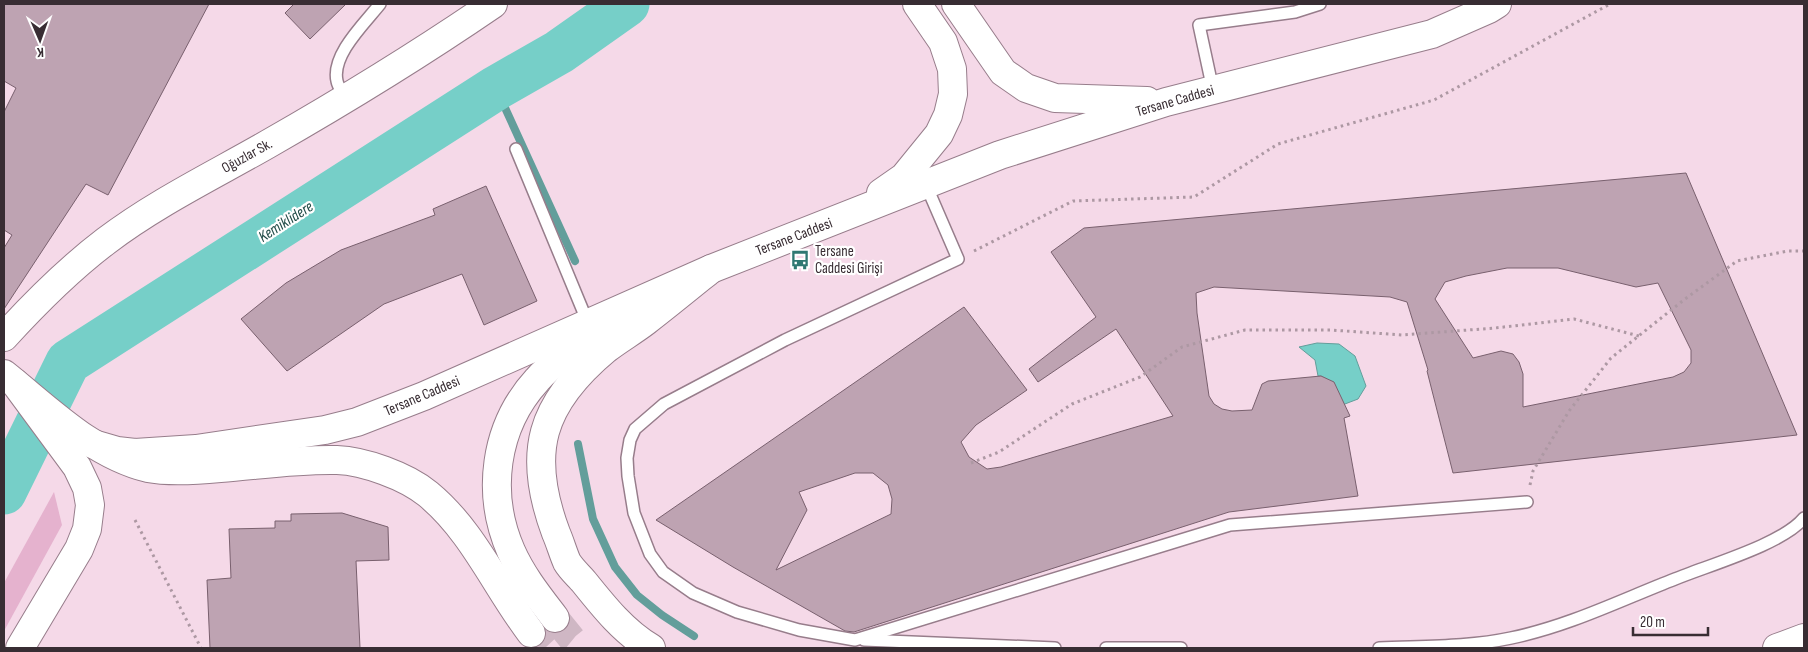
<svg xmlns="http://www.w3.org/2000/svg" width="1808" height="652" font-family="'Sofia Sans Condensed',sans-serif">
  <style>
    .green { fill: #e5b2ce }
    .water { fill: #76cfc8; stroke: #639e9b }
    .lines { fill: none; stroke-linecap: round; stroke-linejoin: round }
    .stream { stroke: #639e9b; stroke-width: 8 }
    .river { stroke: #76cfc8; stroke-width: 45 }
    .building { fill: #bea3b2; stroke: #79606e; fill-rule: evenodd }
    .tertiary-tunnel { stroke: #cfb7c4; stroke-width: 28; stroke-dasharray: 28 14; stroke-linecap: butt }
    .service-casing { stroke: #977d8b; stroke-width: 14 }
    .tertiary-casing { stroke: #977d8b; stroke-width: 30 }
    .motorway-casing { stroke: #977d8b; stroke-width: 30 }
    .path { stroke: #ad98a3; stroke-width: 3; stroke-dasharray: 2.5 4; stroke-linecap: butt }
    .service { stroke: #fff; stroke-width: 11 }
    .tertiary { stroke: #fff; stroke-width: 28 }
    .motorway { stroke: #fff; stroke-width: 28 }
    .labels { text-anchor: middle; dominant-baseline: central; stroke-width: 4.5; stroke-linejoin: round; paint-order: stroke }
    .street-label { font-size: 15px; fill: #382d33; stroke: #fff }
    .poi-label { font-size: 15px; fill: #382d33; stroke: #fff; text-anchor: start }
    .water-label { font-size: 16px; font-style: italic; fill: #214b47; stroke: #fff }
  </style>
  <rect width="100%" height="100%" fill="#f5d9e8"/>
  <path class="green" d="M 54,492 L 62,525 L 4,631 L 4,583 Z"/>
  <path class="water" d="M 1317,343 L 1339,344 L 1355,356 L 1366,386 L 1358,399 L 1337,407 L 1334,383 L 1321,376 L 1318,376 L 1315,360 L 1299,347 Z"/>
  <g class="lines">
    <g class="stream">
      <path d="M 496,88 L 575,261"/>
      <path d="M 578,444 L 593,519 L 615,567 L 637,595 L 662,615 L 694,636"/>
    </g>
    <path class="river" d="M 4,492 L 68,362 L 496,88 L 559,52 L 627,4"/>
  </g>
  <g class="building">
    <path d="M 4,4 L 209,4 L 108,195 L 86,184 L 4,309 L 4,248 L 12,235 L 4,230 L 4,112 L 16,88 L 4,81 Z"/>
    <path d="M 294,4 L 346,4 L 310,39 L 285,13 Z"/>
    <path d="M 1686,173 L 1797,435 L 1453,473 L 1427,371 L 1428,370 L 1407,302 L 1390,297 L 1214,287 L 1196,293 L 1197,313 L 1209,396 L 1214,404 L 1222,409 L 1232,411 L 1252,410 L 1262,384 L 1268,381 L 1321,376 L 1334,382 L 1350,416 L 1344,418 L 1358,496 L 1229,512 L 854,632 L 845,631 L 733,567 L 656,520 L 964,307 L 1027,390 L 976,425 L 961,442 L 969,457 L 987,469 L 1001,467 L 1173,416 L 1116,329 L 1038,382 L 1029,369 L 1096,317 L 1051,252 L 1084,228 ZM 1507,268 L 1558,268 L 1636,287 L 1658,283 L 1691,350 L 1691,363 L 1684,372 L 1673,377 L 1523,407 L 1523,374 L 1519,362 L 1513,354 L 1501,351 L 1473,358 L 1435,299 L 1445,282 L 1466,276 ZM 855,473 L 873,473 L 888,485 L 892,499 L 891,514 L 776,570 L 807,510 L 799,492 Z"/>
    <path d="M 486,186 L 537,301 L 484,325 L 462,274 L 384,304 L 287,371 L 241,319 L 286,283 L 341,250 L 435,215 L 433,209 Z"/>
    <path d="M 342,513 L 388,527 L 389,560 L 356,561 L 360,648 L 210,648 L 207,580 L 231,578 L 229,529 L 275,528 L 275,521 L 291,521 L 291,514 Z"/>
  </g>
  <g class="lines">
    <g class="tertiary-tunnel">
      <path d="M 555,618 L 572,639 L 583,648"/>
      <path d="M 531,633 L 545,648"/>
    </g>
    <defs>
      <g id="service">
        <path d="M 1213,90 L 1199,25 L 1295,12 L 1320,4"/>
        <path d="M 346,99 C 343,93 338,87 337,81 C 331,55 365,23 380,4"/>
        <path d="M 516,149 L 588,323"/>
        <path d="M 926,185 L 958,259 L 785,340 L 664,404 L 635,429 L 630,440 L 627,458 L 628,476 L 634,513 L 650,554 L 663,572 L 693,593 L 737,612 L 799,630 L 855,640 L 1230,525 L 1527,502"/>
        <path d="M 864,640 L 1055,648"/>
        <path d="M 1106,648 L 1181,648"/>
        <path d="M 1379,648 C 1423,646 1469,647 1511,638 C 1569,626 1621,600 1675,579 C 1709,565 1783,544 1804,518"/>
      </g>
      <g id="tertiary">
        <path d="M 956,4 L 1003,72 L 1026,88 L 1055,98 L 1147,101"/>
        <path d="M 881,193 L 904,177 L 939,134 L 948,115 L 953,94 L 952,69 L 943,42 L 917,4"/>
        <path d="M 4,337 C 35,303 69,269 106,241 C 156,203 214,175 268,144 C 345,100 420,54 493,4"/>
        <path d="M 4,374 C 48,409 92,454 148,468 C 169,472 199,470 220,468 C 259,465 298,459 337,460 C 364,461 406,476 428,494 C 473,531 496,587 531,633"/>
        <path d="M 93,444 L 117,451 L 135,453 L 196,449 L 325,430 L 357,422 L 424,396 L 711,269 L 1000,155 L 1166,102 L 1432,34 L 1489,9 L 1497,4"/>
        <path d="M 555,618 C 539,597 522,576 511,551 C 486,494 494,427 537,380 C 554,360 579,346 601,332"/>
      </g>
      <g id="motorway">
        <path d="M 15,383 L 77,467 L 87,488 L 90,505 L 87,529 L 79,549 L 20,648"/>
        <path d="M 651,648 C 624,632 604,607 584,582 C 579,576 571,569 567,562 C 563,553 560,542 556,533 C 526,453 540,404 606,349 C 619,339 633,331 646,321 C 668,304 690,286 711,269"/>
        <path d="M 1777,648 L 1804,638"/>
      </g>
    </defs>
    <use href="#service" class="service-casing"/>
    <use href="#tertiary" class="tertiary-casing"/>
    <use href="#motorway" class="motorway-casing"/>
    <g class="path">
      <path d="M 974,251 L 1073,201 L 1194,197 L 1278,144 L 1434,100 L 1610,4"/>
      <path d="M 971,463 L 999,452 L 1072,404 L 1140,377 L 1182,347 L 1245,330 L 1331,330 L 1402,335 L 1495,328 L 1574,319 L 1639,336"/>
      <path d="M 1530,485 L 1533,471 L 1569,411 L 1611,358 L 1685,299 L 1737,261 L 1788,251 L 1804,251"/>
      <path d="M 135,520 L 201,648"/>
    </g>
    <use href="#service" class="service"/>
    <use href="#tertiary" class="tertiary"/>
    <use href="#motorway" class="motorway"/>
  </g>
  <defs>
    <symbol id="bus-bare" viewBox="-9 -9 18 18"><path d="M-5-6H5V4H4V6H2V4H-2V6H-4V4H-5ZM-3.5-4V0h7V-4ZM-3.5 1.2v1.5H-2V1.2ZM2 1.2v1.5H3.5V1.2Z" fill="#2f7872" stroke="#fff" stroke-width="2.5" paint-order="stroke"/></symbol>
  </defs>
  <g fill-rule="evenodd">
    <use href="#bus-bare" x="786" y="246" width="28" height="28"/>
  </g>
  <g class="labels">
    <g class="street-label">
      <text transform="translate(1175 101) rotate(-16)">Tersane Caddesi</text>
      <text transform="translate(247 156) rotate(-29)">Oğuzlar Sk.</text>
      <text transform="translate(794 237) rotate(-21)">Tersane Caddesi</text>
      <text transform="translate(422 396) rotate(-23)">Tersane Caddesi</text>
    </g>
    <g class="poi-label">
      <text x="815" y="251">Tersane<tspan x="815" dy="17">Caddesi Girişi</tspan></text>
    </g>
    <g class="water-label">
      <text transform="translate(286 222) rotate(-33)">Kemiklidere</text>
    </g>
  </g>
  <rect width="1808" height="652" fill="none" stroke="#382d33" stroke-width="10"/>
  <g transform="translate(40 40) rotate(178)" stroke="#ffffff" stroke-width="4" paint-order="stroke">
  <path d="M0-4L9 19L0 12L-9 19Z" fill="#382d33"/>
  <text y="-8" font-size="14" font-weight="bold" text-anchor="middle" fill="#382d33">K</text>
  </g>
  <path d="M1633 627v8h75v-8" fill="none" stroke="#382d33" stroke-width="2.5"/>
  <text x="1640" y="627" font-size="15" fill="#382d33" stroke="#ffffff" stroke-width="4" paint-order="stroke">20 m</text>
</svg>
